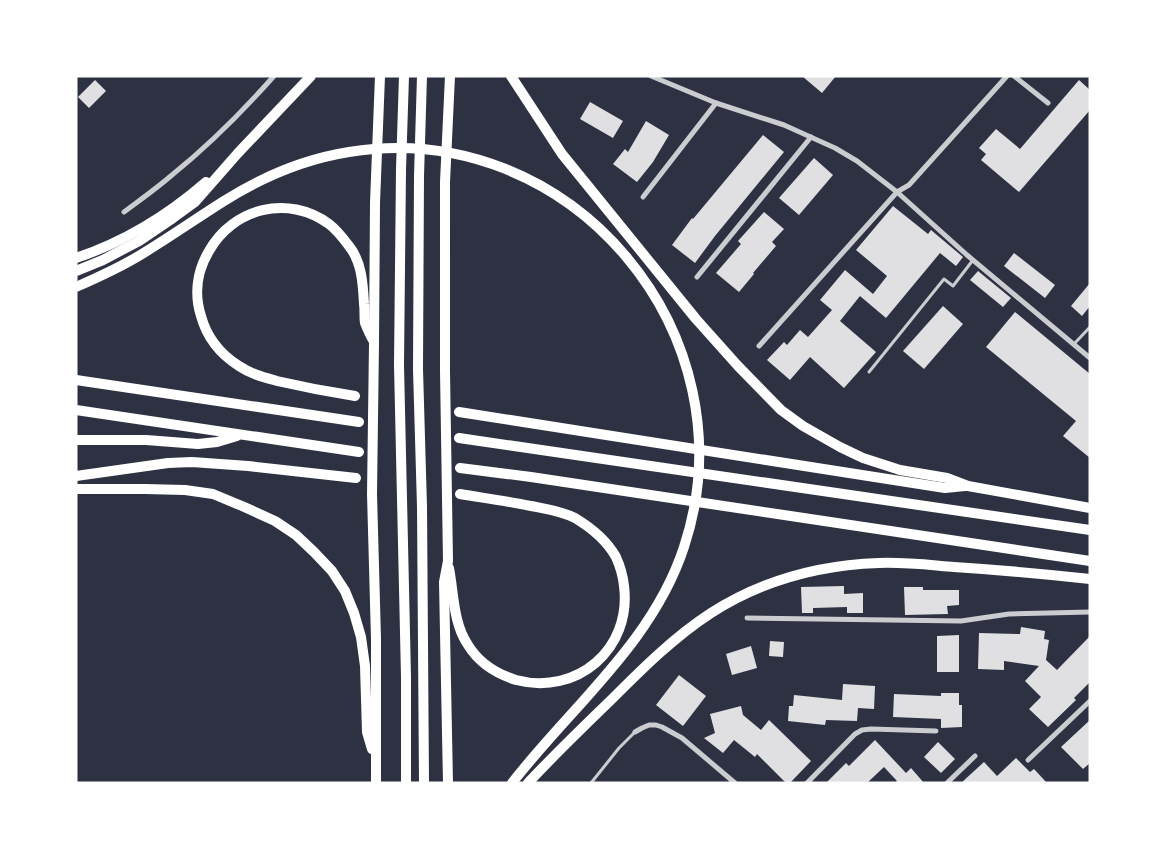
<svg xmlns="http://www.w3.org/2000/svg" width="1166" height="859" font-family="'Fira Sans',sans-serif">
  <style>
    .building { fill: #e0e0e3 }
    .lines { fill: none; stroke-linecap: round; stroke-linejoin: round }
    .service { stroke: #caccd0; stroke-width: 3 }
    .minor { stroke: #caccd0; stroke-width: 5 }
    .motorway { stroke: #fff; stroke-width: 10 }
  </style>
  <rect width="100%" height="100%" fill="#2d3142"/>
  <g class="building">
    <path d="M 802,76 L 836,76 L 822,93 Z"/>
    <path d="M 95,80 L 106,91 L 89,108 L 78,97 Z"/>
    <path d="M 1079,80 L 1090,90 L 1090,110 L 1019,192 L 981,160 L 986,154 L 979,148 L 996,129 L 1020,149 Z"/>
    <path d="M 590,102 L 623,121 L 613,138 L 580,119 Z"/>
    <path d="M 646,121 L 669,135 L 653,162 L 637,182 L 613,164 L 625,149 L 628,152 Z"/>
    <path d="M 763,135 L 784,152 L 715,236 L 695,263 L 672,245 L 692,218 L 693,219 Z"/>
    <path d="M 814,158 L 833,175 L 799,215 L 779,198 Z"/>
    <path d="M 893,206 L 928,234 L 931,230 L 963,257 L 956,266 L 940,253 L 886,318 L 860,296 L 840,321 L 876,352 L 844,388 L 810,357 L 790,380 L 767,360 L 784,342 L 787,345 L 800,330 L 808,337 L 832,310 L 820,300 L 845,270 L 873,294 L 887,276 L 856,250 Z"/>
    <path d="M 764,212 L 784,229 L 772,242 L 776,246 L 753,273 L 754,274 L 739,292 L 716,273 L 741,244 L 738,241 Z"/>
    <path d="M 1014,253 L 1055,285 L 1045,298 L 1004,266 Z"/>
    <path d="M 978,271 L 1011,298 L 1003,307 L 970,280 Z"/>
    <path d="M 1090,283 L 1090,306 L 1082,316 L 1071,306 Z"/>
    <path d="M 943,306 L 963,324 L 924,369 L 903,351 Z"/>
    <path d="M 1015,312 L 1090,374 L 1090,458 L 1063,436 L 1076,421 L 986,347 Z"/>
    <path d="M 844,586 L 844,594 L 863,593 L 863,613 L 847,613 L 847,607 L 813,608 L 813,613 L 802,613 L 801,587 Z"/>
    <path d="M 904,587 L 923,587 L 923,590 L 959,590 L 959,605 L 947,606 L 948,614 L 905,615 Z"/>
    <path d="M 1021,627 L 1045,631 L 1044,639 L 1049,640 L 1046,660 L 1057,670 L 1090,636 L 1090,682 L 1074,698 L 1076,700 L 1048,727 L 1029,709 L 1041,697 L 1025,681 L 1039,666 L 1004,661 L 1004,670 L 978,669 L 979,633 L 1020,634 Z"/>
    <path d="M 959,635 L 959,672 L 937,672 L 937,636 Z"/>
    <path d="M 770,641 L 784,642 L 783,657 L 769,656 Z"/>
    <path d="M 751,646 L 757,668 L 732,675 L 726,654 Z"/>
    <path d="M 679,675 L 706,696 L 683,726 L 656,705 Z"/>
    <path d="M 843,684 L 875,686 L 874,709 L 858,708 L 857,721 L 826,720 L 825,725 L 788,721 L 789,706 L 793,706 L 794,695 L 842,700 Z"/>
    <path d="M 941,693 L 959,693 L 959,705 L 962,705 L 962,727 L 941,728 L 941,719 L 893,717 L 894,694 L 941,696 Z"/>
    <path d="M 741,706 L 743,715 L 761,730 L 769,720 L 811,761 L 790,783 L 786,783 L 757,754 L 755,757 L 734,740 L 723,753 L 704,738 L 715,733 L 710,714 Z"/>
    <path d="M 1090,720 L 1090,763 L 1083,769 L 1061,747 Z"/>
    <path d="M 875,740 L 906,773 L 911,768 L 924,783 L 895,783 L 897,781 L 884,767 L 867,783 L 826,783 L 846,763 L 849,766 Z"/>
    <path d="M 938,742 L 955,759 L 941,773 L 924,757 Z"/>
    <path d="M 1016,758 L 1030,772 L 1034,769 L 1047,783 L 961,783 L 984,762 L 997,776 Z"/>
  </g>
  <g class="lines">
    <g class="service">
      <path d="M 1074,344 L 1090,327"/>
      <path d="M 869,372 L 944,279 L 953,286 L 973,260"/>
      <path d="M 591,783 L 619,748 L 635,732"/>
    </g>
    <g class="minor">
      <path d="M 651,76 L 716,103 L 784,125 L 835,148 L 857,161 L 897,192 L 967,255 L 1090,358"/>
      <path d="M 1014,76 L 1048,103"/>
      <path d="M 643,197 L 716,103"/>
      <path d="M 124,212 C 140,200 157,188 172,175 C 209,145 243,111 274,76"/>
      <path d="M 697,277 L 811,137"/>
      <path d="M 759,346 L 897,192 L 909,185 L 1007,76"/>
      <path d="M 747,618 L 961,621 L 1009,614 L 1090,612"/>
      <path d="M 635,732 L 642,728 L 649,725 L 656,725 L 662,727 L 682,738 L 735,783"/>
      <path d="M 1028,760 L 1090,701"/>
      <path d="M 807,783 L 855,734 L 862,730 L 871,729 L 936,731"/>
      <path d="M 947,783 L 975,756"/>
    </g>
    <g class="motorway">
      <path d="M 404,76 L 401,169 L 399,365 L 406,677 L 406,783"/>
      <path d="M 422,76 L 419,176 L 418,369 L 422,507 L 424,783"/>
      <path d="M 511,76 L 562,154 L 696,319 L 738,366 L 781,410 L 803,426 L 840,447 L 863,458 L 900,470 L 947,478 L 968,486 L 1090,508"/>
      <path d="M 76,258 C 124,242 168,215 206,182"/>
      <path d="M 76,271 L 103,260 L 139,241 L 173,218 L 195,202 L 238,153 L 311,76"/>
      <path d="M 76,287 C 99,277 121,267 142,254 C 170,237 197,218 224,201 C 262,177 305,159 349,152 C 571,116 754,335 684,547 C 653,642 572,706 512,783"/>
      <path d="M 76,380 L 359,422"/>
      <path d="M 355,396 C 329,392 303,387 277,381 C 263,377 251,374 239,366 C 220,354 207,338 201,316 C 194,294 197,271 209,251 C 233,208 288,194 329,224 C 337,230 343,238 349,246 C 362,262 363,285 364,304 C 365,310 364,317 365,323 C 367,328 370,335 373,340"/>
      <path d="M 76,410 L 359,452"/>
      <path d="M 459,412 L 945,488 L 965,486"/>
      <path d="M 459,438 L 1090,530"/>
      <path d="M 76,440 L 146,440 L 198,444 L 217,442 L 237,436"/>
      <path d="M 460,468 L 531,477 L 1090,561"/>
      <path d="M 76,476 L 168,463 L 192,462 L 248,466 L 356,478"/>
      <path d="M 76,489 L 145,489 L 185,490 L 213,494 L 242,506 L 275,521 L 296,535 L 314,552 L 332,571 L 345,591 L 354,613 L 361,637 L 365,666 L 367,732 L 372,749"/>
      <path d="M 449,568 C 454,594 453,623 468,645 C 479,663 497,674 516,680 C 577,696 632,649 624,586 C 623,576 620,566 616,557 C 607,541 590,527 575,518 C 561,511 546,509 531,506 C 507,501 484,498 460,494"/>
      <path d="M 376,783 L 376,639 L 372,494 L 374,343 L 375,203 L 380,76"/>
      <path d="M 448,783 L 444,582 L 448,561 L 445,371 L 445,182 L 450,76"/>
      <path d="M 528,783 C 555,754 583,727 611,700 C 642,669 674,637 711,613 C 761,581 819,565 879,563 C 904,562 929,565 954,567 C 1000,570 1045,574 1090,579"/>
    </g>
  </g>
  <rect width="1166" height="859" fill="none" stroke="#ffffff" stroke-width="155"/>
</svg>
